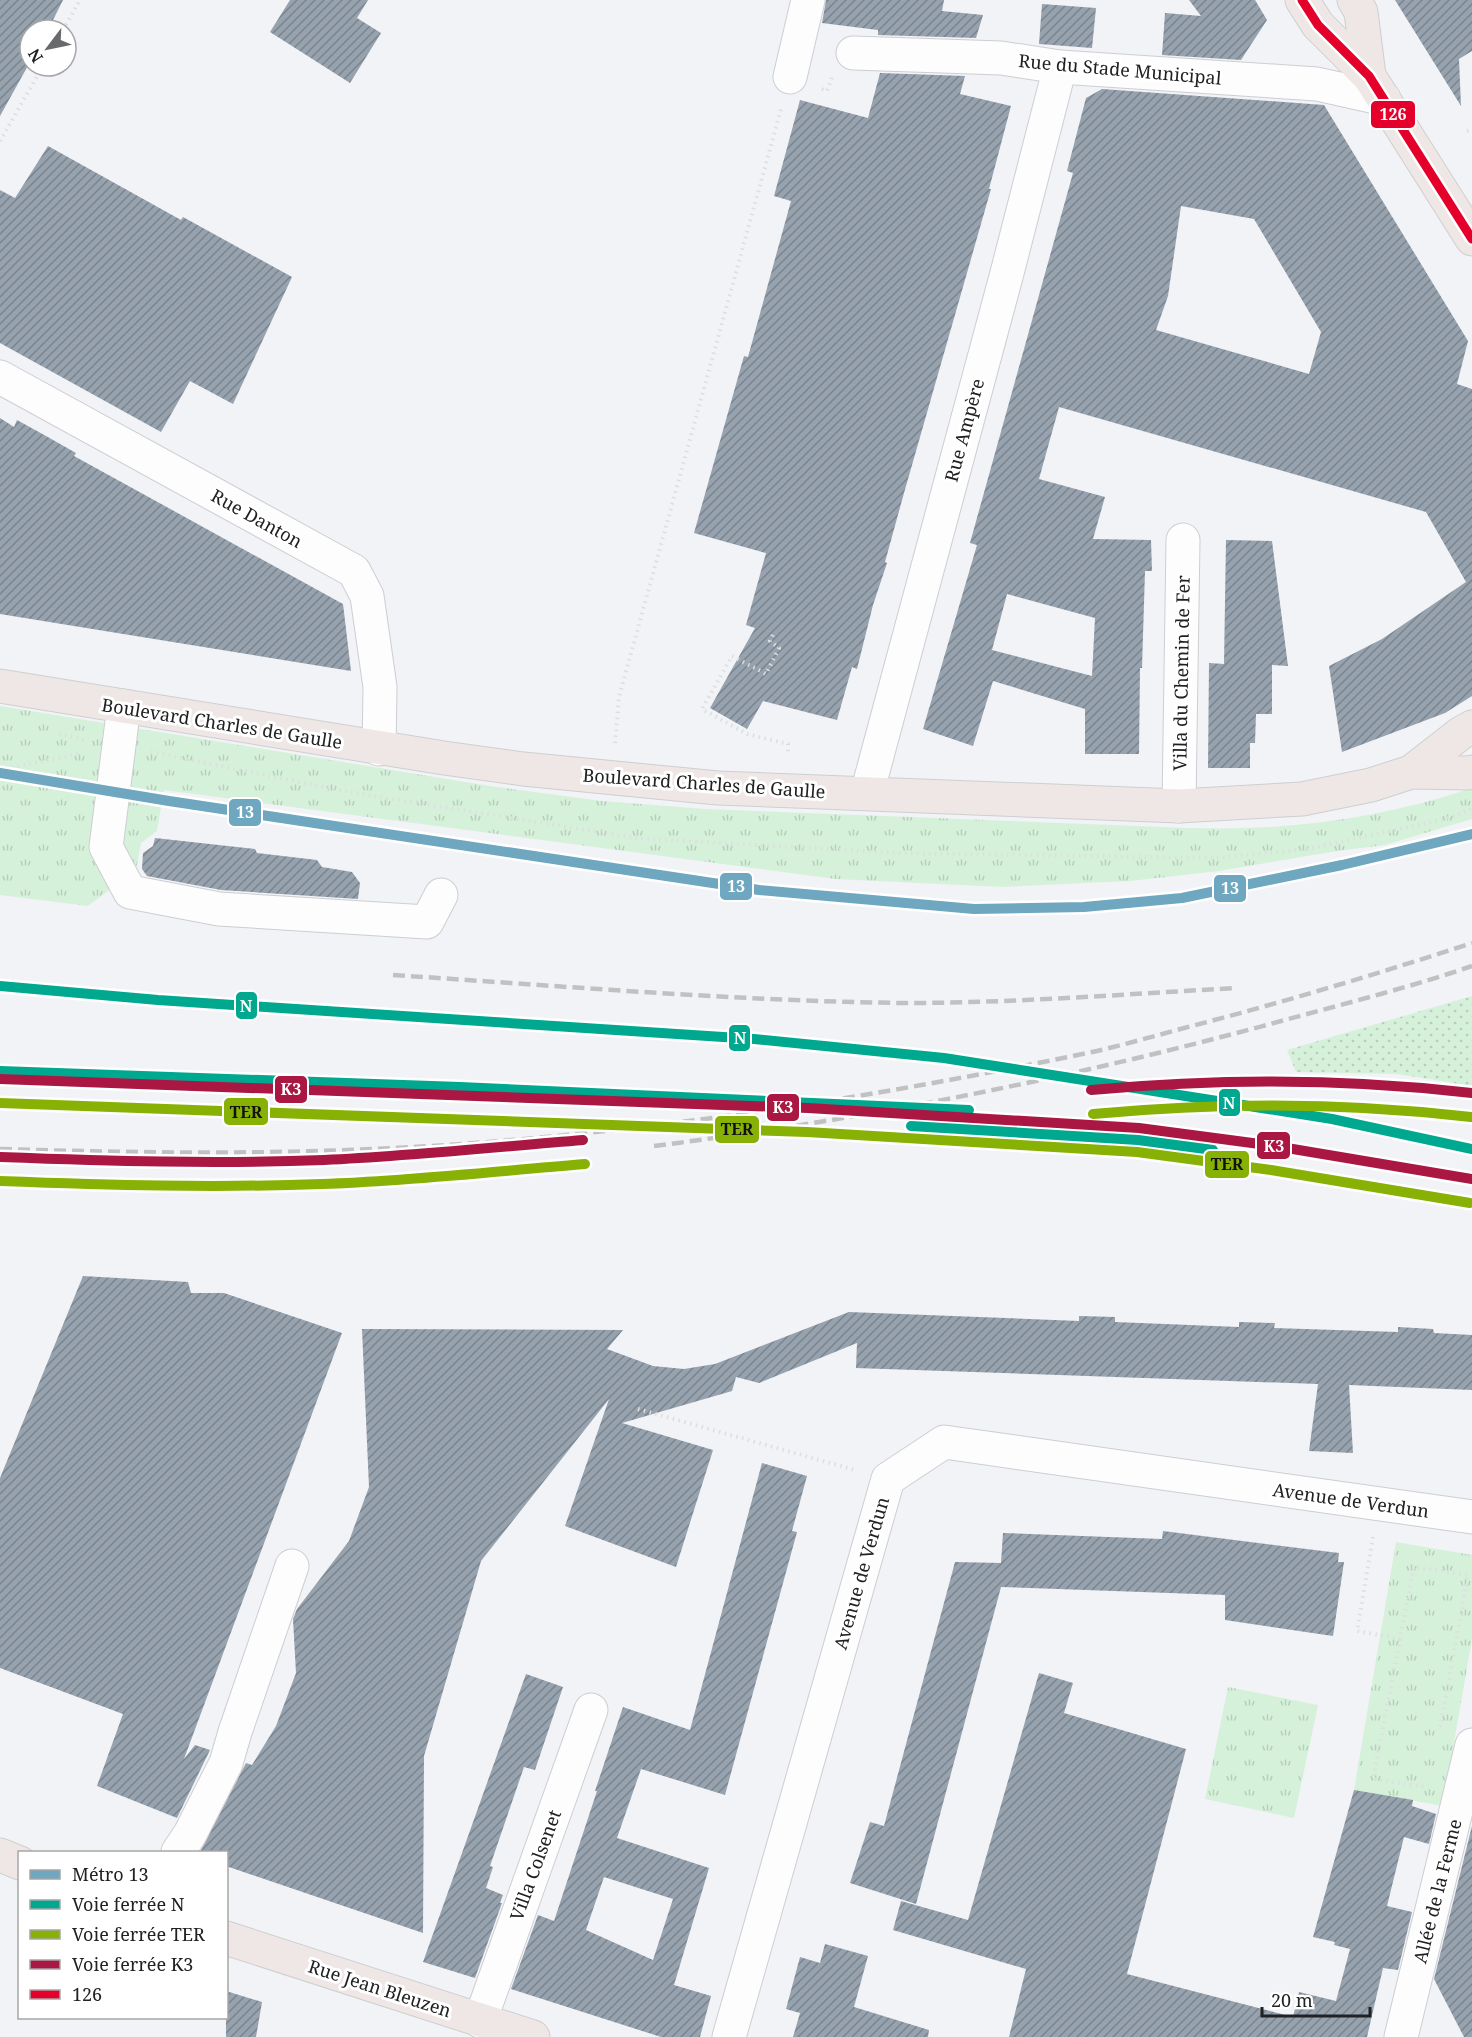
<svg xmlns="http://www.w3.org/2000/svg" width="1472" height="2037" font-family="'Noto Serif',serif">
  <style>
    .grass { fill: url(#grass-dots) }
    .park { fill: url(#park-tufts) }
    .building { fill: url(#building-hatch); fill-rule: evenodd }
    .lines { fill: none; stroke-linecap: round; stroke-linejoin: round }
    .minor-casing { stroke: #cdced1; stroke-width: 35 }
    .major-casing { stroke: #cecfd0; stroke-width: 35 }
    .path { stroke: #dddede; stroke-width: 4; stroke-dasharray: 1.5 4.5; stroke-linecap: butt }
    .minor { stroke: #fdfdfe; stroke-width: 33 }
    .major { stroke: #eee7e5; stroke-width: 33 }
    .rail { stroke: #c1c1c2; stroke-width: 4.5; stroke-dasharray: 12 6; stroke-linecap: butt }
    .bus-1-casing { stroke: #fff; stroke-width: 14 }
    .bus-1 { stroke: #e4002b; stroke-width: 9 }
    .rail-1-casing { stroke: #fff; stroke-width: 15 }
    .rail-2-casing { stroke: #fff; stroke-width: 15 }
    .rail-3-casing { stroke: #fff; stroke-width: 15 }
    .rail-1 { stroke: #00a88f; stroke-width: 10 }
    .rail-2 { stroke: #87b205; stroke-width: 10 }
    .rail-3 { stroke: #aa1743; stroke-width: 10 }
    .metro-1-casing { stroke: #fff; stroke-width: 15 }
    .metro-1 { stroke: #6ea7bf; stroke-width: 10 }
    .labels { text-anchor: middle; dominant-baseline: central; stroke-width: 6; stroke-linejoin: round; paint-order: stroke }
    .street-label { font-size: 18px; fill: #202122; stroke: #fff }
    .line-badge { stroke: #fff; stroke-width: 2 }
    .badge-label { font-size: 16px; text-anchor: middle; font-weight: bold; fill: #fff }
    .pale-badge-label { font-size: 16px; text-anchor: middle; font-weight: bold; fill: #111 }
  </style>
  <defs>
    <pattern id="grass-dots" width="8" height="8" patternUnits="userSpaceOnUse" patternTransform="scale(1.5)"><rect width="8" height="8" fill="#d6f1da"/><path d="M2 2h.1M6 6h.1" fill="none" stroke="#b7cebb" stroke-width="1.8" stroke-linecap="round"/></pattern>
    <pattern id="park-tufts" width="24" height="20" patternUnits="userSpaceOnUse" patternTransform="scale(1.5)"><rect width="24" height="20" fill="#d6f1da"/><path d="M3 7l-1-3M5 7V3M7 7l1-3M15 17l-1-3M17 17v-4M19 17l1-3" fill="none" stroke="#b7cebb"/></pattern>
    <pattern id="building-hatch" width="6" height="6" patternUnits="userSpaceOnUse" patternTransform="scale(1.5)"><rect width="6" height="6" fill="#97a2af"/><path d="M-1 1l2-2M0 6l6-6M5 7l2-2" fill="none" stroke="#7b848e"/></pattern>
  </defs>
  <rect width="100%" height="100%" fill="#f1f3f6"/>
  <path class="grass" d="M 1472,996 L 1472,1086 L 1397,1074 L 1296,1072 L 1287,1050 Z"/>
  <g class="park">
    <path d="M 0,706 L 490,786 L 602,801 L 706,809 L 1189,828 C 1286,831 1379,819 1472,788 L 1472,819 L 1385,845 L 1337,851 L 1219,871 L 1130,881 L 1002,887 L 836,879 L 164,790 L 157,831 L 141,843 L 136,870 L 88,906 L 0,895 Z"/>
    <path d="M 1396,1542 L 1472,1555 L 1472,1639 L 1443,1806 L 1354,1790 Z"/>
    <path d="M 1228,1687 L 1318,1705 L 1294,1818 L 1205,1799 Z"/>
  </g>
  <g class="building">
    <path d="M 0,0 L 63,0 L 48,30 L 30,30 L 30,62 L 0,116 Z"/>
    <path d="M 290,0 L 368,0 L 357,18 L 381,33 L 350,83 L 270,32 Z"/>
    <path d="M 826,0 L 944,0 L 942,11 L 983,15 L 976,38 L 878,35 L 878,30 L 822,23 Z"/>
    <path d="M 1189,0 L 1255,0 L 1267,20 L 1241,60 L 1162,55 L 1165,13 L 1201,16 Z"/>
    <path d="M 1395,0 L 1472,0 L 1472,51 L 1459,59 L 1461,106 Z"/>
    <path d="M 1042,4 L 1096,8 L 1092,48 L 1039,44 Z"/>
    <path d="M 880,73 L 965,76 L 960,94 L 1011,106 L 989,189 L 991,189 L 904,493 L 885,562 L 887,563 L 873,605 L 857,669 L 852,667 L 837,720 L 763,701 L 747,729 L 710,708 L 755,628 L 746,625 L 766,553 L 694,533 L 744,356 L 748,357 L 791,201 L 774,196 L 800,100 L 868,118 Z"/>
    <path d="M 1102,89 L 1324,105 L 1468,341 L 1457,384 L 1472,389 L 1472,696 L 1445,713 L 1342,752 L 1329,666 L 1382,639 L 1466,582 L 1426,512 L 1059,407 L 1039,479 L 1105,497 L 1093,539 L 1151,540 L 1152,571 L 1145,571 L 1142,668 L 1140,668 L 1139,754 L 1085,754 L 1085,709 L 993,681 L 973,746 L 923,729 L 977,545 L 970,543 L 1073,173 L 1067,171 L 1086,98 ZM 1181,206 L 1254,219 L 1321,332 L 1309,374 L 1156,330 L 1168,296 ZM 1007,594 L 1095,618 L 1092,676 L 992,650 Z"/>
    <path d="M 48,146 L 181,220 L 183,217 L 292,277 L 233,404 L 190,381 L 161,432 L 0,343 L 0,190 L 15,198 Z"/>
    <path d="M 0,418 L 14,427 L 17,420 L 46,436 L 76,453 L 74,456 L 343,604 L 351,671 L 0,614 Z"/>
    <path d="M 1226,540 L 1272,541 L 1288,666 L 1272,665 L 1272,714 L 1256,714 L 1255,743 L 1250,743 L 1250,768 L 1208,768 L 1209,663 L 1224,664 Z"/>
    <path d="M 155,838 L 255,849 L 257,853 L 317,860 L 322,867 L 352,872 L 360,883 L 358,899 L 221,890 L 147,876 L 142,869 L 143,853 L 153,846 Z"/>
    <path d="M 83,1276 L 188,1282 L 191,1293 L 224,1293 L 342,1333 L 184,1759 L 195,1745 L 210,1750 L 177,1818 L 97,1786 L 123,1714 L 0,1668 L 0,1478 Z"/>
    <path d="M 849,1312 L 1079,1321 L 1079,1316 L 1115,1317 L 1115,1322 L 1239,1327 L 1239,1322 L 1275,1323 L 1274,1328 L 1398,1332 L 1398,1327 L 1433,1329 L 1434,1333 L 1472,1335 L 1472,1390 L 1349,1385 L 1353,1453 L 1309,1451 L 1318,1384 L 856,1368 L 857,1343 L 759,1383 L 736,1377 L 732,1391 L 622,1423 L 713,1450 L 676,1567 L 565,1526 L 609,1399 L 481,1561 L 424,1756 L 423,1933 L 226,1866 L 226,1852 L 200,1852 L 246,1763 L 252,1765 L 276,1726 L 296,1673 L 293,1619 L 297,1609 L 349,1541 L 369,1487 L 362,1329 L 623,1330 L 607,1349 L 653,1366 L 684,1369 L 715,1364 Z"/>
    <path d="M 762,1463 L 807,1476 L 792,1531 L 797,1532 L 725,1795 L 641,1769 L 617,1838 L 709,1868 L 674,1985 L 711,1996 L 700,2037 L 661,2037 L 511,1989 L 538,1915 L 554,1921 L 597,1791 L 595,1791 L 623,1707 L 690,1730 ZM 604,1877 L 673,1899 L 653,1960 L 586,1930 Z"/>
    <path d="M 1163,1531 L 1339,1553 L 1338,1562 L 1344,1562 L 1333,1636 L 1225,1620 L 1225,1595 L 1001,1587 L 916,1904 L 850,1883 L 870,1822 L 884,1826 L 955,1562 L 1001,1563 L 1003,1533 L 1162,1539 Z"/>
    <path d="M 1039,1673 L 1073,1683 L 1064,1713 L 1186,1749 L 1127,1974 L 1293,2017 L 1299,1992 L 1336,2001 L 1350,1949 L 1334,1945 L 1335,1942 L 1313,1937 L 1354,1790 L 1413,1800 L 1412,1806 L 1436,1814 L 1429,1844 L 1404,1837 L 1387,1906 L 1412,1912 L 1398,1970 L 1383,1968 L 1367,2037 L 1009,2037 L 1026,1969 L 893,1930 L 901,1901 L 968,1920 Z"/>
    <path d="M 526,1674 L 563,1687 L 535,1770 L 524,1767 L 490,1866 L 493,1867 L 486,1888 L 503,1895 L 500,1903 L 502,1903 L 475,1978 L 423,1962 Z"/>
    <path d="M 1472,1826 L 1472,2037 L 1464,2037 L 1434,1979 Z"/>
    <path d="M 825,1944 L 868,1956 L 854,2007 L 929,2030 L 928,2037 L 793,2037 L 800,2013 L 786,2009 L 800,1957 L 820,1963 Z"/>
    <path d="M 226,1991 L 262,2002 L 256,2037 L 226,2037 Z"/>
  </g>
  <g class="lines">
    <defs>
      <g id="minor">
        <path d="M 853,53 L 1001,58 L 1060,67 L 1317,84 L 1384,99"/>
        <path d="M 790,77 L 808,0"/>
        <path d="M 0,377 L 354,571 L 367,596 L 380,687 L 379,749"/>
        <path d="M 124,706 L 106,847 L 130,892 L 219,909 L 427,922 L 441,895"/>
        <path d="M 867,793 L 1007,273 L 1060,67"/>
        <path d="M 1179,806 L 1183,540"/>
        <path d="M 178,1852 L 190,1834 L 226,1763 L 235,1732 L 292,1566"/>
        <path d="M 480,2021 L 591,1710"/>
        <path d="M 729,2037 L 888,1479 L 944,1442 L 1472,1517"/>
        <path d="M 1401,2037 L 1472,1745"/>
      </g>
      <g id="major">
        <path d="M 1302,0 L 1318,25 L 1369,76 L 1472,239"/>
        <path d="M 1354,0 L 1361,12 L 1369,76"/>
        <path d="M 0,686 L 444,758 L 523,769 L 718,788 L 1179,806 L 1302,799 L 1371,785 L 1411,772 L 1468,773 L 1472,772"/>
        <path d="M 1411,772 L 1461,733 L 1472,727"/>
        <path d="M 0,1855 L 20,1863"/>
        <path d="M 226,1938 L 533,2037"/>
      </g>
    </defs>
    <use href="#minor" class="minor-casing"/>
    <use href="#major" class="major-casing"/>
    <g class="path">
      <path d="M 63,30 L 80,0"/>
      <path d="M 822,89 L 827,91 L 832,78"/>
      <path d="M 1467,131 L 1472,130"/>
      <path d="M 0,141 L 43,66"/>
      <path d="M 773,635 L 770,641 L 779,648 L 766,674 L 732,656 L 702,709 L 747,734 L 788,744 L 788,755"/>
      <path d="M 59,734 L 84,740"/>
      <path d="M 615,743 L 619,697 L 781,109"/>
      <path d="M 151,752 L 349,792 L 636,838 L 896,853 L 1215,858 L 1307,849 L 1446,819 L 1471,809"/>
      <path d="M 0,770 L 82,753"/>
      <path d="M 638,1409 L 855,1470"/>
      <path d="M 1373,1537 L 1357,1631 L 1400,1639 L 1414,1567 L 1468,1575 L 1440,1728"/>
      <path d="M 1400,1639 L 1373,1779 L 1426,1787"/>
    </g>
    <use href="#minor" class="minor"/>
    <use href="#major" class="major"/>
    <g class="rail">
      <path d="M 393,975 C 563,986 736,1001 905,1003 C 1016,1003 1126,994 1236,988"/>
      <path d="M 654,1146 C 867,1119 1078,1077 1285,1020 C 1347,1003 1411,987 1472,966"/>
      <path d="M 0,1149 C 138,1153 275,1155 413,1147 C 643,1134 871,1098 1097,1051 C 1126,1044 1155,1036 1184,1028 C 1281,1003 1377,974 1472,943"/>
    </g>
    <defs>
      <path id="bus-1" d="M 1302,0 L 1318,25 L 1369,76 L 1472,239"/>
    </defs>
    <use href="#bus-1" class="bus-1-casing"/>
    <use href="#bus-1" class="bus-1"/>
    <defs>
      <g id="rail-1">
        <path d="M 0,986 L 158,1000 L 754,1039 L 944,1058 L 1332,1119 L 1472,1149"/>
        <path d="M 0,1071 L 460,1087 L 969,1110"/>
        <path d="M 911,1126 L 1138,1140 L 1213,1150"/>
      </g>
      <g id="rail-2">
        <path d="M 0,1103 L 807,1132 L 1137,1152 L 1271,1170 L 1470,1203"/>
        <path d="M 1093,1114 C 1220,1102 1344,1102 1471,1117"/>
        <path d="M 0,1181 C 107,1185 215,1188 322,1184 C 410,1181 498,1171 585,1164"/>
      </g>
      <g id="rail-3">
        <path d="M 0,1079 L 808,1108 L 1139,1128 L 1275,1146 L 1472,1179"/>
        <path d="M 1091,1090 C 1219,1078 1344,1078 1472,1093"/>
        <path d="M 0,1157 C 108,1161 216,1164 324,1160 C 411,1156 497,1147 583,1140"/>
      </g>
    </defs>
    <use href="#rail-1" class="rail-1-casing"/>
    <use href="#rail-2" class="rail-2-casing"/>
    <use href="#rail-3" class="rail-3-casing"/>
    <use href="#rail-1" class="rail-1"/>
    <use href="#rail-2" class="rail-2"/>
    <use href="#rail-3" class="rail-3"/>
    <defs>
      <path id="metro-1" d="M 0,773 L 169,801 L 759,890 L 974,909 L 1084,907 L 1182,898 L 1342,865 L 1472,834"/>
    </defs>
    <use href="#metro-1" class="metro-1-casing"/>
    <use href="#metro-1" class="metro-1"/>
  </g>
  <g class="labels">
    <g class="street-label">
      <text transform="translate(1120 69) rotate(5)">Rue du Stade Municipal</text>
      <text transform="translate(964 430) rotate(-75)">Rue Ampère</text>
      <text transform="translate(257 518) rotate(29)">Rue Danton</text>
      <text transform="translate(1181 673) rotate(-89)">Villa du Chemin de Fer</text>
      <text transform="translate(222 723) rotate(9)">Boulevard Charles de Gaulle</text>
      <text transform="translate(704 783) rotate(4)">Boulevard Charles de Gaulle</text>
      <text transform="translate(1351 1500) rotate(8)">Avenue de Verdun</text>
      <text transform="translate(861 1573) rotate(-74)">Avenue de Verdun</text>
      <text transform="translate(535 1865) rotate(-70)">Villa Colsenet</text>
      <text transform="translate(1437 1891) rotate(-76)">Allée de la Ferme</text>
      <text transform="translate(380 1988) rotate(18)">Rue Jean Bleuzen</text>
    </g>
  </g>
  <g class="line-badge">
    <rect x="1370" y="100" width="46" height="29" rx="6" fill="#e4002b"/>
    <rect x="228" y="798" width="34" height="29" rx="6" fill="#6ea7bf"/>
    <rect x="719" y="872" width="34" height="29" rx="6" fill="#6ea7bf"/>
    <rect x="1213" y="874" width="34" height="29" rx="6" fill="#6ea7bf"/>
    <rect x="235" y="991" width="23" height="29" rx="6" fill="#00a88f"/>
    <rect x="728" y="1024" width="23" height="28" rx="6" fill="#00a88f"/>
    <rect x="274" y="1075" width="34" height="29" rx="6" fill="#aa1743"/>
    <rect x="1218" y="1088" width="23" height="29" rx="6" fill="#00a88f"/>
    <rect x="766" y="1093" width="34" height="29" rx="6" fill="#aa1743"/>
    <rect x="223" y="1097" width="46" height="29" rx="6" fill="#87b205"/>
    <rect x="714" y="1115" width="46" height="29" rx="6" fill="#87b205"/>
    <rect x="1256" y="1131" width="35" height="29" rx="6" fill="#aa1743"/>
    <rect x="1204" y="1150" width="46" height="29" rx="6" fill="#87b205"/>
  </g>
  <g class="badge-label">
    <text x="1393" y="120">126</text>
    <text x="245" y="818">13</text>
    <text x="736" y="892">13</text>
    <text x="1230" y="894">13</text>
    <text x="246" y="1012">N</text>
    <text x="740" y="1044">N</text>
    <text x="291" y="1095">K3</text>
    <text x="1229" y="1109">N</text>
    <text x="783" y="1113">K3</text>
    <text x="1274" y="1152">K3</text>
  </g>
  <g class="pale-badge-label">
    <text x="246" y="1118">TER</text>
    <text x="737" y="1135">TER</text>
    <text x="1227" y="1170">TER</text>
  </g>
  <rect x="18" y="1851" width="210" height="168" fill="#ffffff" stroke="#a6a6a7" stroke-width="1.5"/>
  <rect x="30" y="1870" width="30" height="9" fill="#6ea7bf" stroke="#a6a6a7" stroke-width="1.5"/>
  <text x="72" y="1881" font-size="18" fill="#202122">Métro 13</text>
  <rect x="30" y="1900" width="30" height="9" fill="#00a88f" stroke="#a6a6a7" stroke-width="1.5"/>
  <text x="72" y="1911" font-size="18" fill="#202122">Voie ferrée N</text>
  <rect x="30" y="1930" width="30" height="9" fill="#87b205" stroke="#a6a6a7" stroke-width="1.5"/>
  <text x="72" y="1941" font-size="18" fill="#202122">Voie ferrée TER</text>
  <rect x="30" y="1960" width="30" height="9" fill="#aa1743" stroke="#a6a6a7" stroke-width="1.5"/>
  <text x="72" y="1971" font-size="18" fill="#202122">Voie ferrée K3</text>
  <rect x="30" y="1990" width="30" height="9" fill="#e4002b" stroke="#a6a6a7" stroke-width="1.5"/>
  <text x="72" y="2001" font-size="18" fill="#202122">126</text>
  <g transform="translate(48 48) rotate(238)"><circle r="28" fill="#ffffff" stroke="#a6a6a7" stroke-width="1.5"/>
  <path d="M0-4.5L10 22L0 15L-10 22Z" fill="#696a6c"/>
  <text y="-9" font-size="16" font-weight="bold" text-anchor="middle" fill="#202122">N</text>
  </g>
  <path d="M1262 2007v9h108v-9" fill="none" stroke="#202122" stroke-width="3"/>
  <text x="1271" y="2007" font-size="18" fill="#202122" stroke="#ffffff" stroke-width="4.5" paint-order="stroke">20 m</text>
</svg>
